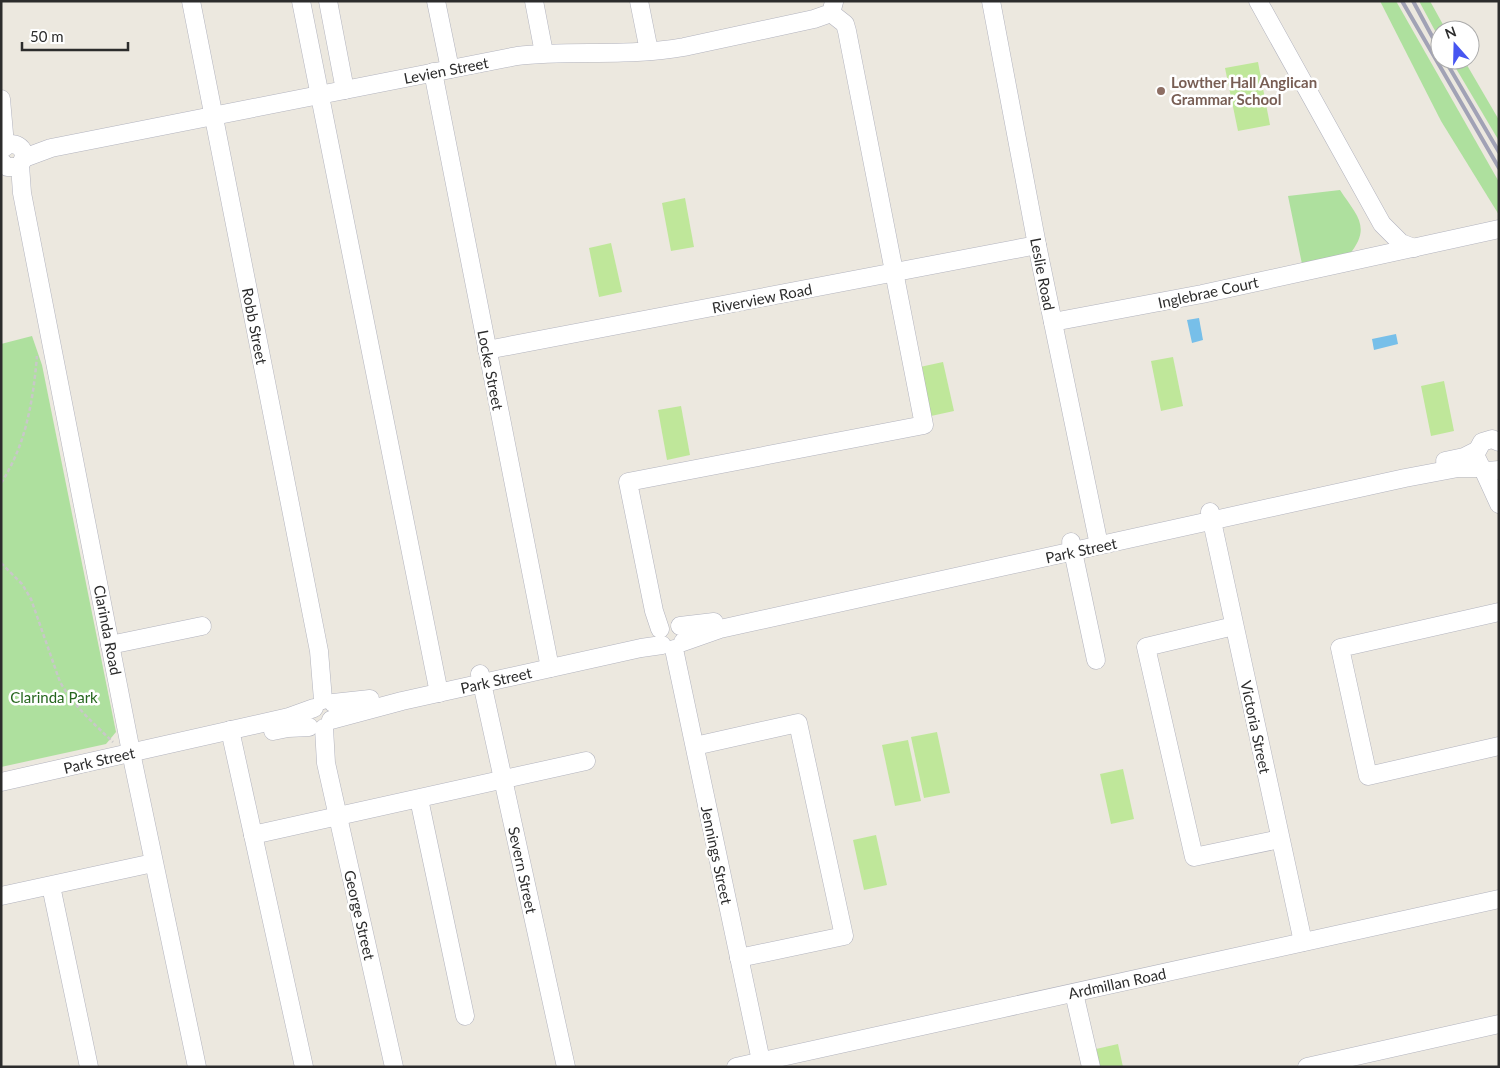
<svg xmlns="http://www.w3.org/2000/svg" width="1500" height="1068" font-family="Lato,sans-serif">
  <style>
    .green { fill: #aee09e }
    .pitch { fill: #bfe79a }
    .water { fill: #77bfe9 }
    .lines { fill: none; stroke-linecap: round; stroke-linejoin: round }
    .minor-casing { stroke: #b2b3be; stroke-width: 19 }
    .path { stroke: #c8c8c8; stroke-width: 2.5; stroke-dasharray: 4 2.5; stroke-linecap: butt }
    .minor { stroke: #fff; stroke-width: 18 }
    .rail { stroke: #a1a2b5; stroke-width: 4 }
    .education-dot { fill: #8d6e63; stroke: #fff; stroke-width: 2 }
    .labels { text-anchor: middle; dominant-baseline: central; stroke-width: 5; stroke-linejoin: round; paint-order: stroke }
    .street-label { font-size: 15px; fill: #2c2c2c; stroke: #fff }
    .education-label { font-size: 15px; font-weight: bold; fill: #785e54; stroke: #fff; text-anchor: start }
    .park-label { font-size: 15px; fill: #26661e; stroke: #fff }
  </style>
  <rect width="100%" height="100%" fill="#ece8df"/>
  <g class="green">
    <path d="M 1380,1 L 1396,1 L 1499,182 L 1499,215 L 1441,121 Z"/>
    <path d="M 1419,1 L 1430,1 L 1446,30 L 1440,30 L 1440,40 Z"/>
    <path d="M 1451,60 L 1464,60 L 1499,120 L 1499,141 Z"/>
    <path d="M 1340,190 C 1357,216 1372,227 1349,255 L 1302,264 L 1288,196 Z"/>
    <path d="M 32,336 L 42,365 L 116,732 L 106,744 L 1,767 L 1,344 Z"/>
  </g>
  <g class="pitch">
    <path d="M 1258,62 L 1270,125 L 1238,131 L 1225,68 Z"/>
    <path d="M 685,198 L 694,247 L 671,251 L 662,203 Z"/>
    <path d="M 611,243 L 622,292 L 599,297 L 589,248 Z"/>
    <path d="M 1173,357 L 1183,406 L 1161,411 L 1151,361 Z"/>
    <path d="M 943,362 L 954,411 L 931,416 L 920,367 Z"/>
    <path d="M 1444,381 L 1454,431 L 1431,436 L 1421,386 Z"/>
    <path d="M 681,406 L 690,455 L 667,460 L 658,410 Z"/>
    <path d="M 937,732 L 950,793 L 924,798 L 911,737 Z"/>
    <path d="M 908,740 L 921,801 L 895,806 L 882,745 Z"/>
    <path d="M 1123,769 L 1134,819 L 1111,824 L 1100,774 Z"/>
    <path d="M 876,835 L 887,885 L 864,890 L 853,840 Z"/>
    <path d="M 1118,1044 L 1123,1067 L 1100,1067 L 1096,1049 Z"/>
  </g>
  <g class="water">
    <path d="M 1199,318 L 1203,340 L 1192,343 L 1187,320 Z"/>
    <path d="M 1396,334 L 1398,344 L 1374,350 L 1372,339 Z"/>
  </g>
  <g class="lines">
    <defs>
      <g id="minor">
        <path d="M 191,1 L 319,651 L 323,700"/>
        <path d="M 301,1 L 439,693"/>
        <path d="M 328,1 L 345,90"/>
        <path d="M 436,1 L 450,69"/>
        <path d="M 534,1 L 544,53"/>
        <path d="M 639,1 L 649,51"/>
        <path d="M 991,1 L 1037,245 L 1099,545"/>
        <path d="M 1258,1 L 1382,224 L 1401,243 L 1414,248"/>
        <path d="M 433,72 L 550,668"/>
        <path d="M 1,99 L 5,145"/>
        <path d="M 1,150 L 9,144 C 24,143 29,158 17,167 L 7,167 L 1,161"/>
        <path d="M 24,158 L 51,148 L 517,56 C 573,50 629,57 684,47 L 814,19 L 831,13 L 834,2"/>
        <path d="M 20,165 L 22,193 L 133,762 L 197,1067"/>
        <path d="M 1053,322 L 1202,294 L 1499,229"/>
        <path d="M 487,350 L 1037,245"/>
        <path d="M 1499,442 L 1492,439 L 1482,442 L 1475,455 L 1482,469 L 1488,471 L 1499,470"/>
        <path d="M 1445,461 L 1464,457 L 1476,451"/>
        <path d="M 1483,469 L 1499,504"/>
        <path d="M 1210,512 L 1303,942"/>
        <path d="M 1071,542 L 1096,660"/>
        <path d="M 1499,612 L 1340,648 L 1368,776 L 1499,746"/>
        <path d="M 680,626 L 714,622"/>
        <path d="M 1234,626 L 1146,647 L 1194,857 L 1280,839"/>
        <path d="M 660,629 L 654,611 L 628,482 L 924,425 L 847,31 L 845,24 L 831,13"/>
        <path d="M 683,642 L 720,629 L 1405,478 L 1458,468 L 1481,468"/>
        <path d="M 110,645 L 202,626"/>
        <path d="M 674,649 L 761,1061"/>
        <path d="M 480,674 L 566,1067"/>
        <path d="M 333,703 L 370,699"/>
        <path d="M 331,720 L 402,701 L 641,648 L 662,645"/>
        <path d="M 324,728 L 326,763 L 394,1067"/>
        <path d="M 230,730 L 304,1067"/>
        <path d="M 273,731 L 288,728 L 309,727"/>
        <path d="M 695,746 L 798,723 L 844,936 L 739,958"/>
        <path d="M 1,782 L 289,717 L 314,708"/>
        <path d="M 419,799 L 465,1016"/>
        <path d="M 253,835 L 586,761"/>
        <path d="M 51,886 L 89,1067"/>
        <path d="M 1,896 L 153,863"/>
        <path d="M 1074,993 L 1091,1067"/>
        <path d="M 736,1067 L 1499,899"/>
        <path d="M 1307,1067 L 1499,1024"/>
      </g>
    </defs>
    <use href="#minor" class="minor-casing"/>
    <g class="path">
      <path d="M 1,483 C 26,445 33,401 37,356"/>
      <path d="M 1,563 L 22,584 L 31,599 L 60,682 C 74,706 94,724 113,742"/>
    </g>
    <use href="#minor" class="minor"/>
    <g class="rail">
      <path d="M 1402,1 L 1499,168"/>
      <path d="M 1413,1 L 1440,51"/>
      <path d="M 1445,60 L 1499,152"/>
    </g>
  </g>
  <circle class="education-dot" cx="1161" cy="91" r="5"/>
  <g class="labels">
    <g class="street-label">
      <text transform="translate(446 70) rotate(-11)">Levien Street</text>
      <text transform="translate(1043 274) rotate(79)">Leslie Road</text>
      <text transform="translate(1208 292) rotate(-12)">Inglebrae Court</text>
      <text transform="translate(762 298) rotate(-11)">Riverview Road</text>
      <text transform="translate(255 326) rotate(79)">Robb Street</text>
      <text transform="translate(491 370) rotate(79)">Locke Street</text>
      <text transform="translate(1081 550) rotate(-12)">Park Street</text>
      <text transform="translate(108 630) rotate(79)">Clarinda Road</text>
      <text transform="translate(496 680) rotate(-13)">Park Street</text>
      <text transform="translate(1256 727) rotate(78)">Victoria Street</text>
      <text transform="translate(99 760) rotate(-13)">Park Street</text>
      <text transform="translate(717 855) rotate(78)">Jennings Street</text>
      <text transform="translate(523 870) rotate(78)">Severn Street</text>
      <text transform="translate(360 915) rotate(77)">George Street</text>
      <text transform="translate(1117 983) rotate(-12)">Ardmillan Road</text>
    </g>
    <g class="education-label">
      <text x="1171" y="82">Lowther Hall Anglican<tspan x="1171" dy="17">Grammar School</tspan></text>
    </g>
    <g class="park-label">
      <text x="54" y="697">Clarinda Park</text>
    </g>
  </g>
  <rect width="1500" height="1068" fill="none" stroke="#2c2c2c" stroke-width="5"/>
  <g transform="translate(1455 45) rotate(340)"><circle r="24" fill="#ffffff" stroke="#ababab"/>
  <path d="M0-4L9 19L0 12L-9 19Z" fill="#4756f1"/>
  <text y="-8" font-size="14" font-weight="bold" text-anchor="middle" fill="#2c2c2c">N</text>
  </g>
  <path d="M22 42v8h106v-8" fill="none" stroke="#2c2c2c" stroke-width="2.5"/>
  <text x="30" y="42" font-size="15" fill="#2c2c2c" stroke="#ffffff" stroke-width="4" paint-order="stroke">50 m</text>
</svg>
